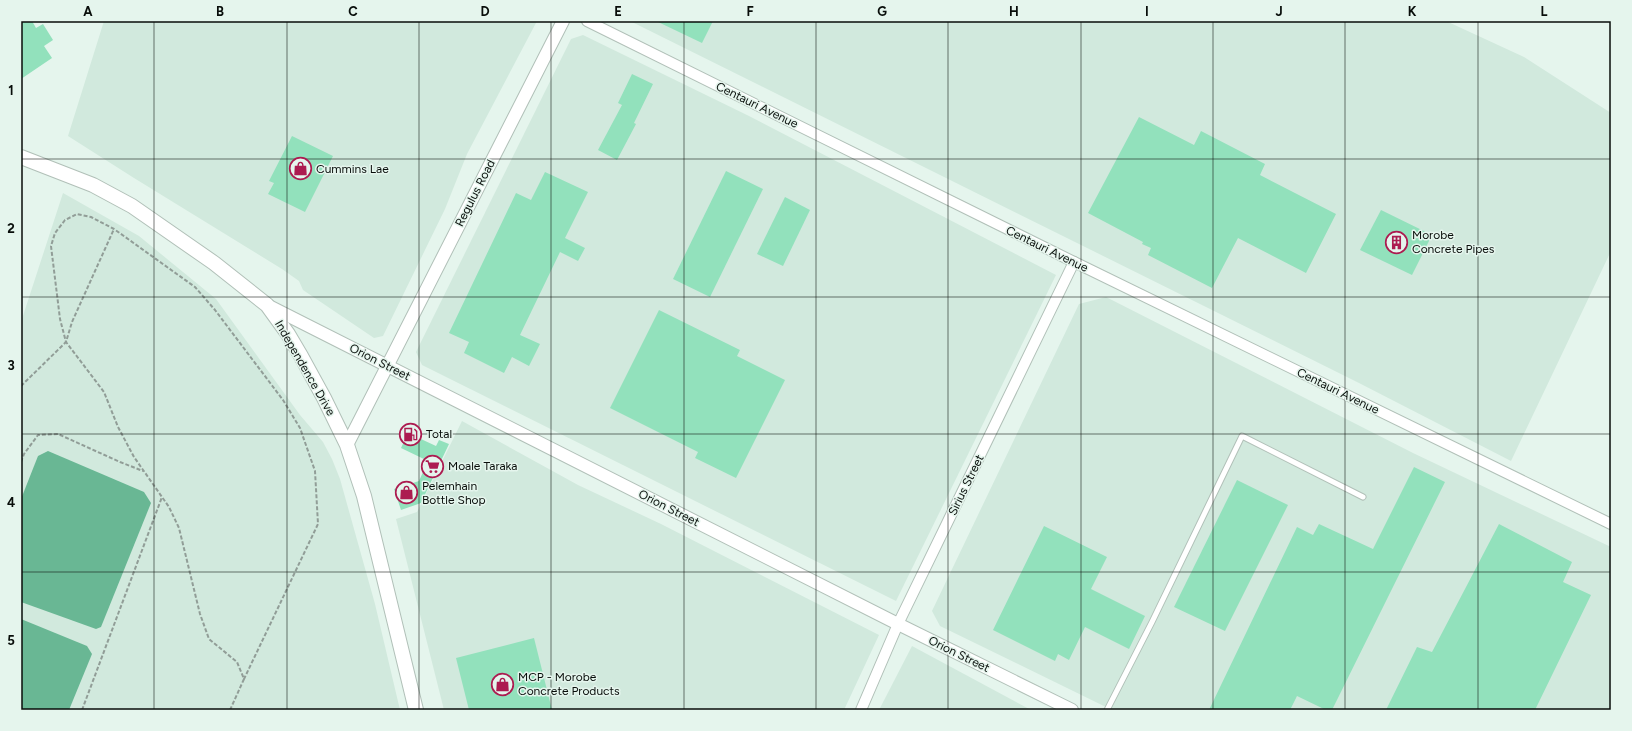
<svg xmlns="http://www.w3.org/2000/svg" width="1632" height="731" font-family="Figtree,sans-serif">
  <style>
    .built { fill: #d1e9dd }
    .water { fill: #69b794 }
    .building { fill: #92e1bc }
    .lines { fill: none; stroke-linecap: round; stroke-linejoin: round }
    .service-casing { stroke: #b1c0b8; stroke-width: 7 }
    .minor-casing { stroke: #b1c0b8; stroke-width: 12 }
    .tertiary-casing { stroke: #b1c0b8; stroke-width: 14 }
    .secondary-casing { stroke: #b1c0b8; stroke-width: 16 }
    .path { stroke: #919d97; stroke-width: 2; stroke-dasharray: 4 2; stroke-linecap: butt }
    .service { stroke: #fff; stroke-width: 5 }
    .minor { stroke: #fff; stroke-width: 10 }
    .tertiary { stroke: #fff; stroke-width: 12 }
    .secondary { stroke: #fff; stroke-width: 14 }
    .grid { fill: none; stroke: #080d0a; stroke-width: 1; stroke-opacity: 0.55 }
    .labels { text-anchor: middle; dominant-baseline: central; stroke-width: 3; stroke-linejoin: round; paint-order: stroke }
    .street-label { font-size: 12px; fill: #080d0a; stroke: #e5f5ed }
    .poi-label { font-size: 12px; fill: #080d0a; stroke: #e5f5ed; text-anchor: start }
    .neatline { fill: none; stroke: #080d0a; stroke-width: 1.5 }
    .grid-label { font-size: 13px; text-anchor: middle; font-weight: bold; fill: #080d0a }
  </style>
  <rect width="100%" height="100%" fill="#e5f5ed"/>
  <g class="built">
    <path d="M 104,21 L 537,21 L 467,154 L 445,209 L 383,336 L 374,338 L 303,290 L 299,281 L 282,269 L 134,178 L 68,136 Z"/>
    <path d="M 630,21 L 1446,21 L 1524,57 L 1611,113 L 1611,251 L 1511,461 L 1359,383 Z"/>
    <path d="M 583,35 L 749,116 L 1056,275 L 896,601 L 422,365 L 416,352 L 571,39 Z"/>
    <path d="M 63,193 L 139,236 L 216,299 L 300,415 L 323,442 L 332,459 L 340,479 L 375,604 L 400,710 L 21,710 L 21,322 Z"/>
    <path d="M 1106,297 L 1413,453 L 1611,547 L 1611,710 L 1112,710 L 940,626 L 932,611 L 1079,304 Z"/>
    <path d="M 462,421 L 578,485 L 661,524 L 879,635 L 844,710 L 444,710 L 396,519 L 417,512 Z"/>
    <path d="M 912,646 L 1031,710 L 879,710 Z"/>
  </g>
  <g class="water">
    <path d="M 48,451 L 144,492 L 151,503 L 101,627 L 96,629 L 21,602 L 21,499 L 38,456 Z"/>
    <path d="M 21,619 L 87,646 L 92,654 L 69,710 L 21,710 Z"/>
  </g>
  <g class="building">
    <path d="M 21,21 L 32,21 L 36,28 L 43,24 L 53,40 L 44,46 L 52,58 L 21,79 Z"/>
    <path d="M 656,21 L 713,21 L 702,43 Z"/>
    <path d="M 632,74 L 653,84 L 634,123 L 636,124 L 617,160 L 598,150 L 622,105 L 618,103 Z"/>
    <path d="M 1139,117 L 1194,145 L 1201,131 L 1265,164 L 1260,175 L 1336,214 L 1306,273 L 1238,238 L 1212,288 L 1148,255 L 1151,248 L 1142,244 L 1143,242 L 1088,213 Z"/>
    <path d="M 292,136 L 333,156 L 305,212 L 268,194 L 274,183 L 269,181 Z"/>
    <path d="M 726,171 L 763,189 L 710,297 L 673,279 Z"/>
    <path d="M 545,172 L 588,192 L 565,238 L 585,248 L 578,261 L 560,252 L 520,335 L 540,344 L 529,366 L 512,357 L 504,373 L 464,353 L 469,342 L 449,333 L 516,193 L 531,200 Z"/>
    <path d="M 785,197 L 810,210 L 783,266 L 757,254 Z"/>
    <path d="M 1381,210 L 1432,235 L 1412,275 L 1360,250 Z"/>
    <path d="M 659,310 L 740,350 L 737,356 L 785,380 L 736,478 L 695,458 L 698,452 L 610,408 Z"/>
    <path d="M 408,433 L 436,446 L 439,440 L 449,444 L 421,503 L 401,510 L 394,489 L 419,481 L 428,461 L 401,448 Z"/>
    <path d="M 1414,467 L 1445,482 L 1332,710 L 1326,710 L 1297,696 L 1290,710 L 1209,710 L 1297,527 L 1313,535 L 1319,524 L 1373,549 Z"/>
    <path d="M 1237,480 L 1288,505 L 1225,631 L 1174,607 Z"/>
    <path d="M 1499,524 L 1572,562 L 1563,582 L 1591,595 L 1535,710 L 1386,710 L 1417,647 L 1432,652 Z"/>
    <path d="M 1044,526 L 1107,557 L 1091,589 L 1145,616 L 1129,649 L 1085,627 L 1069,660 L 1058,654 L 1055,661 L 993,630 Z"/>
    <path d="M 534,638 L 552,710 L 469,710 L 456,658 Z"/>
  </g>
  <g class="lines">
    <defs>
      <path id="service" d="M 1107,710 L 1152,622 L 1242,436 L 1363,497"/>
      <g id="minor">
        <path d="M 587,21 L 1074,262 L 1611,524"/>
        <path d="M 861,710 L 898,624 L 1074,262"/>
      </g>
      <g id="tertiary">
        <path d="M 267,305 L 898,624 L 1072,710"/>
        <path d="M 347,445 L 563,21"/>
      </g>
      <path id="secondary" d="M 21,157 L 93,185 L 132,206 L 214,263 L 267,305 L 288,334 L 301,356 L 324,398 L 347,445 L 364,496 L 416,710"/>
    </defs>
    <use href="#service" class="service-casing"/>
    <use href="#minor" class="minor-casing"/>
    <use href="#tertiary" class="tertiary-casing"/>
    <use href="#secondary" class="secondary-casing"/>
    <g class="path">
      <path d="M 21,386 L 66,342 L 72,322 L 114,229"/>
      <path d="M 21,462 L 24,454 L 38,435 L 58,434 L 120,462 L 143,471"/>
      <path d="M 82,710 L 162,497"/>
      <path d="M 230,710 L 244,679 L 237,662 L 209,639 L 200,614 L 179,528 L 169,507 L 134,457 L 118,427 L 104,392 L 66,342 L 60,319 L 51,246 L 55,233 L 65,220 L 77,214 L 91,217 L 114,229 L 195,287 L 215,310 L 283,400 L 300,428 L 315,471 L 318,524 L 244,679"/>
    </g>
    <use href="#service" class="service"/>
    <use href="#minor" class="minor"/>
    <use href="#tertiary" class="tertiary"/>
    <use href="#secondary" class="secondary"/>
  </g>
  <path class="grid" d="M 154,21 L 154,710M 287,21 L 287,710M 419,21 L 419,710M 551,21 L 551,710M 684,21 L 684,710M 816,21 L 816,710M 948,21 L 948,710M 1081,21 L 1081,710M 1213,21 L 1213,710M 1345,21 L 1345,710M 1478,21 L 1478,710M 21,159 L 1611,159M 21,297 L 1611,297M 21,434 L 1611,434M 21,572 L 1611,572"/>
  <defs>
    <symbol id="shop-ring" viewBox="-11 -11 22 22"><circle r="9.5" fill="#e5f5ed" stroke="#ac1b50" stroke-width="1.5"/><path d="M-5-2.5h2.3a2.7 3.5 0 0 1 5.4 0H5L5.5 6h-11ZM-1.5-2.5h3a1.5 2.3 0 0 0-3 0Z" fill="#ac1b50"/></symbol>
    <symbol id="building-ring" viewBox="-11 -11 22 22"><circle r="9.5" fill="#e5f5ed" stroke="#ac1b50" stroke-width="1.5"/><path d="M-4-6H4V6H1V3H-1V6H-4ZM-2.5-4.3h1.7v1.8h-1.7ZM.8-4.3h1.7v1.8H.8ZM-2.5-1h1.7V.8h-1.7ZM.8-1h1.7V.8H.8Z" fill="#ac1b50"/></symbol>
    <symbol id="fuel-ring" viewBox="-11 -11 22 22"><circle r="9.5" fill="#e5f5ed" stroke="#ac1b50" stroke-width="1.5"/><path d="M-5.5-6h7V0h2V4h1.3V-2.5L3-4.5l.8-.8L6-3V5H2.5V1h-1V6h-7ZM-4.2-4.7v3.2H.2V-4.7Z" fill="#ac1b50"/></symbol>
    <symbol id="supermarket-ring" viewBox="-11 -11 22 22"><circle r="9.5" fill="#e5f5ed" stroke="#ac1b50" stroke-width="1.5"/><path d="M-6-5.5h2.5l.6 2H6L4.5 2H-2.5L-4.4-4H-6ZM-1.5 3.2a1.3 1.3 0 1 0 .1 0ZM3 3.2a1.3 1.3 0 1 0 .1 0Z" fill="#ac1b50"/></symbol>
  </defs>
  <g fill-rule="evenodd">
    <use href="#shop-ring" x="288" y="156" width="25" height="25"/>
    <use href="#building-ring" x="1384" y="230" width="25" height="25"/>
    <use href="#fuel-ring" x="398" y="422" width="25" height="25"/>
    <use href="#supermarket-ring" x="420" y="454" width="25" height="25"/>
    <use href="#shop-ring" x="394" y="480" width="25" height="25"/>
    <use href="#shop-ring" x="490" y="672" width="25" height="25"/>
  </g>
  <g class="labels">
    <g class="street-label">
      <text transform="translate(757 105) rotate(26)">Centauri Avenue</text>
      <text transform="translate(475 193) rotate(-63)">Regulus Road</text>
      <text transform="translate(1047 249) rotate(26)">Centauri Avenue</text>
      <text transform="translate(380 362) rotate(27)">Orion Street</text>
      <text transform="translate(305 368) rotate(60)">Independence Drive</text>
      <text transform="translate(1338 391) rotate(26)">Centauri Avenue</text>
      <text transform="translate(966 485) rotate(-64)">Sirius Street</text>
      <text transform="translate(669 508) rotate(27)">Orion Street</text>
      <text transform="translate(959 654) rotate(26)">Orion Street</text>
    </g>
    <g class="poi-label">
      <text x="316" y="169">Cummins Lae</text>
      <text x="1412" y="235">Morobe<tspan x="1412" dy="14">Concrete Pipes</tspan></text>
      <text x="426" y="434">Total</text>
      <text x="448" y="466">Moale Taraka</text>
      <text x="422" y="486">Pelemhain<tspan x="422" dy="14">Bottle Shop</tspan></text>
      <text x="518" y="677">MCP - Morobe<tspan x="518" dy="14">Concrete Products</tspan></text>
    </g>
  </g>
  <rect width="1632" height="731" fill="none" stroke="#e5f5ed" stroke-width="44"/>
  <rect x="22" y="22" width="1588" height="687" class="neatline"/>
  <g class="grid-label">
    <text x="88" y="16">A</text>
    <text x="220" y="16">B</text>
    <text x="353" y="16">C</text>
    <text x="485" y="16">D</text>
    <text x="618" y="16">E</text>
    <text x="750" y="16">F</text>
    <text x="882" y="16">G</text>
    <text x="1014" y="16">H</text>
    <text x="1147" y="16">I</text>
    <text x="1279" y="16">J</text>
    <text x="1412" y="16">K</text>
    <text x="1544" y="16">L</text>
    <text x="11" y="95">1</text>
    <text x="11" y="233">2</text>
    <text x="11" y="370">3</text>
    <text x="11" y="507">4</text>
    <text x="11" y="645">5</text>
  </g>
</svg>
